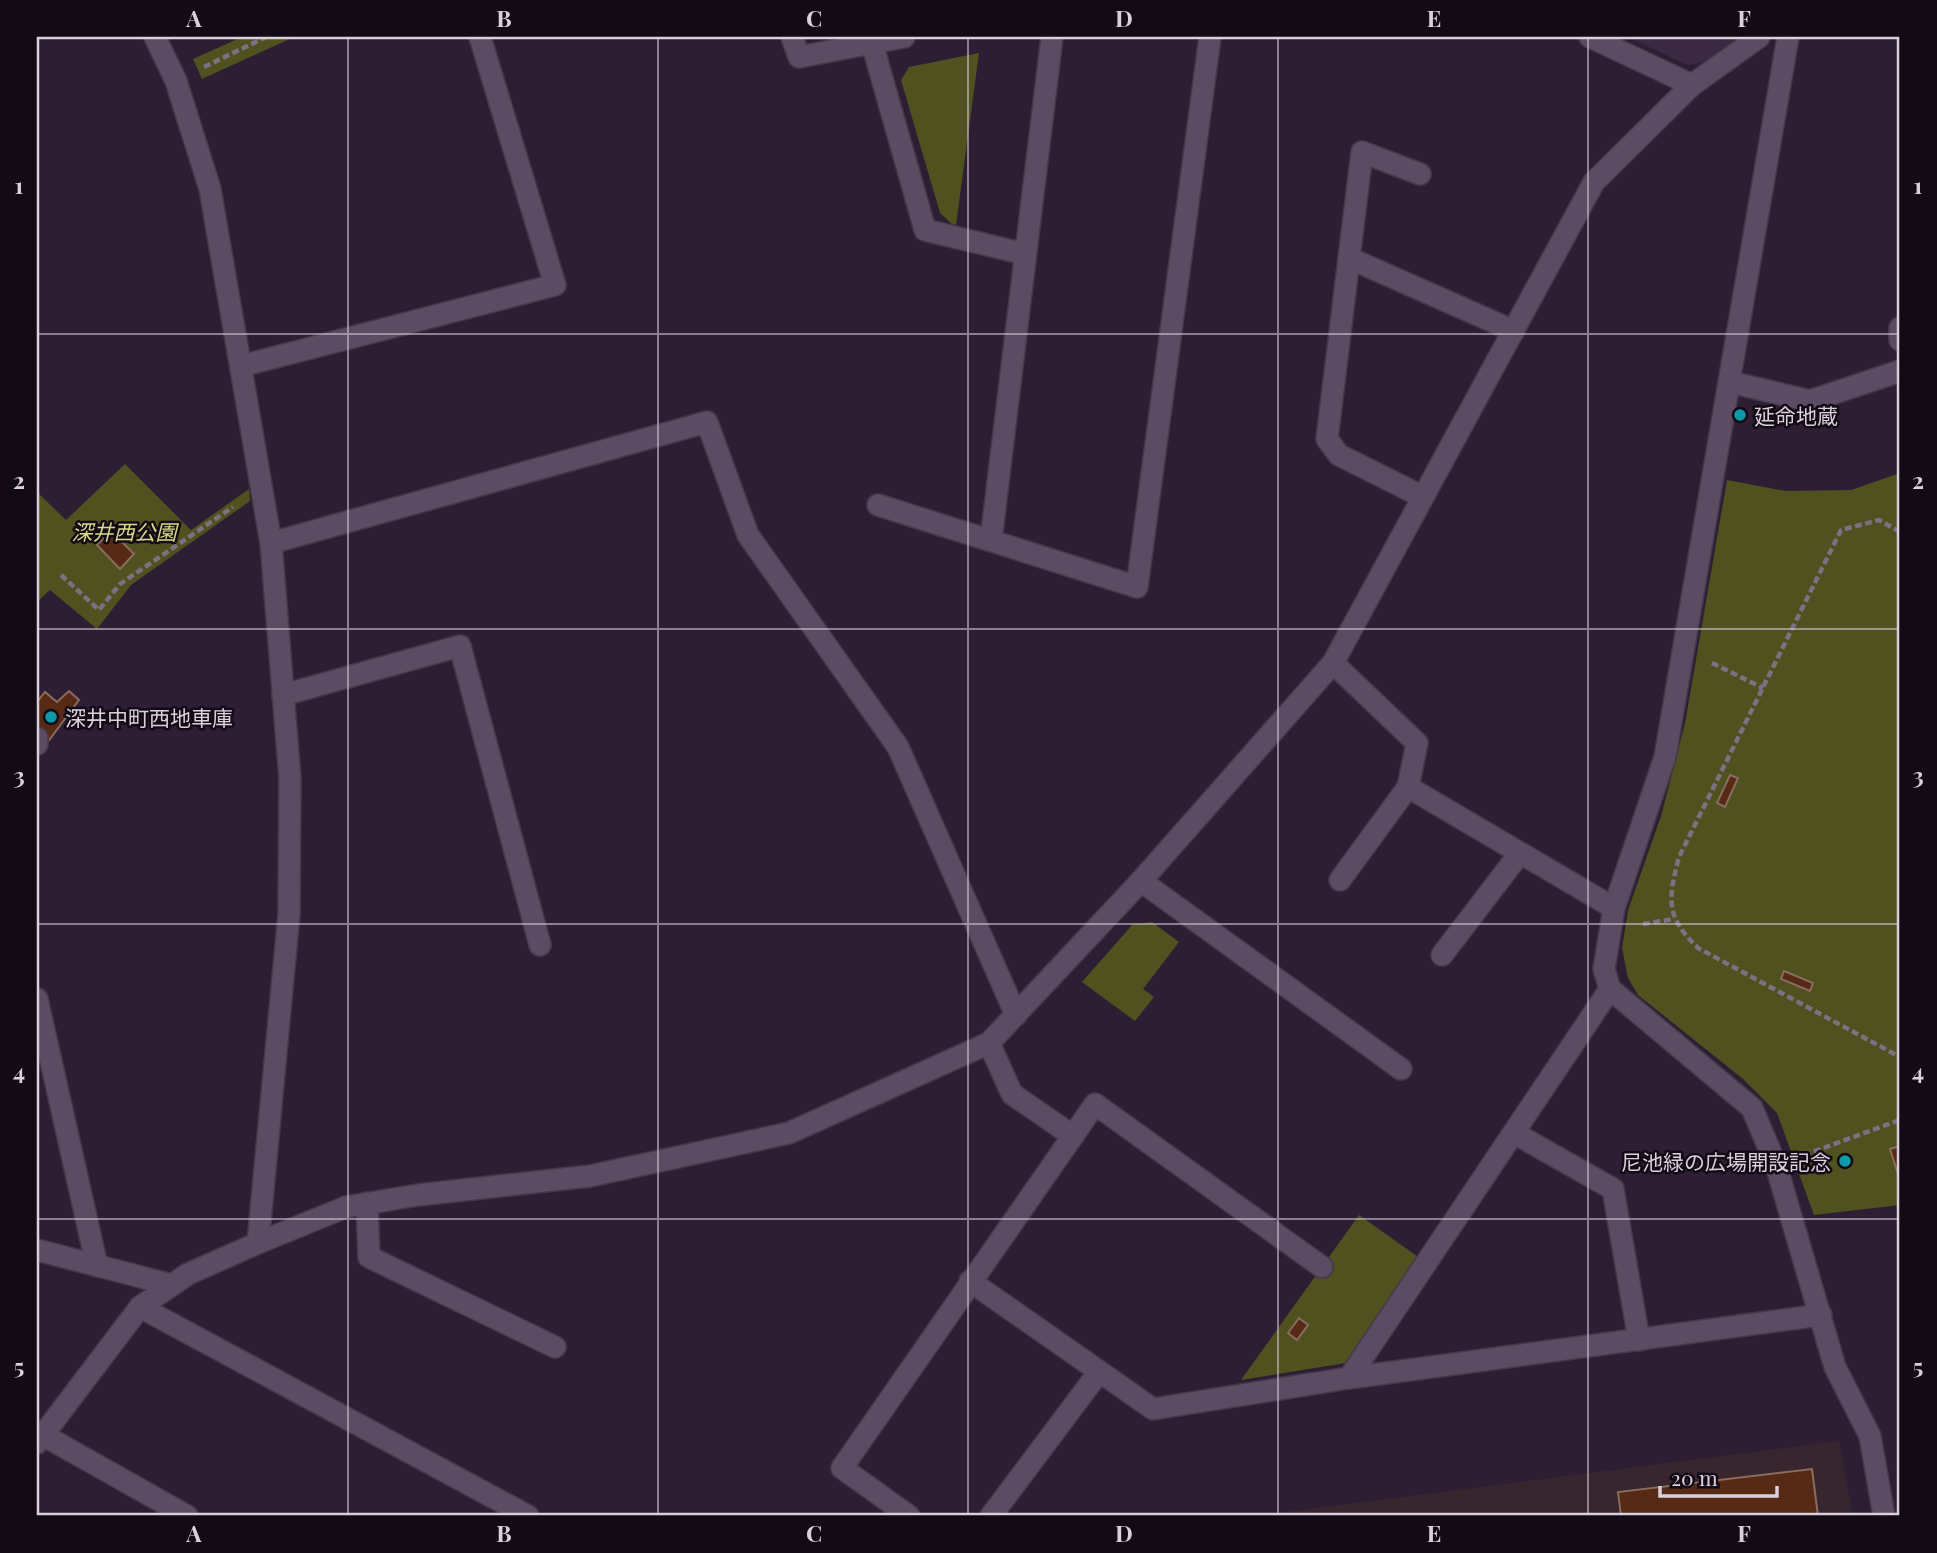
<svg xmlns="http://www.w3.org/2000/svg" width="1937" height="1553" font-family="'Playfair Display','Noto Sans JP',serif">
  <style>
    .built { fill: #3b2842 }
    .education { fill: #38262f }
    .green { fill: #4f511f }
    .building { fill: #562a15; stroke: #8a6c5f; stroke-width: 2 }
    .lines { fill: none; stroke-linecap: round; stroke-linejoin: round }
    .street-casing { stroke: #44384a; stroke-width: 24 }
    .path { stroke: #7d7082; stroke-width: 4.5; stroke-dasharray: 7 3.5; stroke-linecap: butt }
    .street { stroke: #5b4b63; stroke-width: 21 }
    .grid { fill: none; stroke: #d9cfdd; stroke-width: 2; stroke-opacity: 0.55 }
    .culture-dot { fill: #0f9aa8; stroke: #120b15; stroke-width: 2.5 }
    .labels { text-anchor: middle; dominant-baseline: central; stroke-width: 5; stroke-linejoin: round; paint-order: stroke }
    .poi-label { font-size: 21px; fill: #d9cfdd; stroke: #120b15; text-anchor: start }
    .park-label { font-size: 21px; font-style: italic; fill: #d5da8a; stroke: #120b15 }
    .neatline { fill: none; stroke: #d9cfdd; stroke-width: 2.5 }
    .grid-label { font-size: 23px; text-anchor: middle; font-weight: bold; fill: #d9cfdd }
  </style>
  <rect width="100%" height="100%" fill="#2d1e34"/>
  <path class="built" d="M 1628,37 L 1741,37 L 1715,60 L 1687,65 Z"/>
  <path class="education" d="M 1839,1441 L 1853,1516 L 1255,1516 Z"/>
  <g class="green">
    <path d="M 242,37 L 294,37 L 202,79 L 193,59 Z"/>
    <path d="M 979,53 L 956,225 L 952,224 L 940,213 L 901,80 L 909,67 Z"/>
    <path d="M 125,464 L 191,530 L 249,489 L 250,501 L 131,585 L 97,629 L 50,590 L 37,602 L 37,492 L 66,520 Z"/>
    <path d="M 1900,473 L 1900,1205 L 1814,1215 L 1777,1113 L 1743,1079 L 1638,995 L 1628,978 L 1622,948 L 1628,910 L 1661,816 L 1685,723 L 1727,480 L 1786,491 L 1851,490 Z"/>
    <path d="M 1152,922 L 1179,942 L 1143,989 L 1154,997 L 1135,1021 L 1082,982 L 1133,924 Z"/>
    <path d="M 1359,1215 L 1421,1259 L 1346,1363 L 1241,1380 Z"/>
  </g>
  <g class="building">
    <path d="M 111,531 L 134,554 L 120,569 L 97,545 Z"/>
    <path d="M 69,691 L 79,700 L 47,743 L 37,733 L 37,702 L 45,692 L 57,702 Z"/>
    <path d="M 1730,775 L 1738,778 L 1725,807 L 1717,803 Z"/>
    <path d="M 1784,971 L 1813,983 L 1810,991 L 1781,979 Z"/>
    <path d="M 1900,1146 L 1900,1177 L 1899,1177 L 1890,1149 Z"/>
    <path d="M 1299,1318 L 1308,1325 L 1297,1340 L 1288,1333 Z"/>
    <path d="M 1812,1469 L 1818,1516 L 1621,1516 L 1618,1492 Z"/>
  </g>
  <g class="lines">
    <defs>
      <g id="street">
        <path d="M 155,37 L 176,81 L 210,189 L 271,543 L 290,779 L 289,914 L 258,1243"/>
        <path d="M 792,37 L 799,57 L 904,37"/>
        <path d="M 1590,37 L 1692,85"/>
        <path d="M 1788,37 L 1665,757 L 1614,908 L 1604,969 L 1610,989 L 1752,1108 L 1776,1165 L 1835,1367 L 1870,1436 L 1884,1516"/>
        <path d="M 872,43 L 925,230 L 1025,254"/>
        <path d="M 1420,174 L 1362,152 L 1327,439 L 1339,455 L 1423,497"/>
        <path d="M 1349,258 L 1514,331"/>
        <path d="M 1900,328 L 1900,340"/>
        <path d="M 241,366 L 555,285 L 480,37"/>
        <path d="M 1730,382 L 1810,401 L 1900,371"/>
        <path d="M 878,505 L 1137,587 L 1210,37"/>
        <path d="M 991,540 L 1052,37"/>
        <path d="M 271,543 L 707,422 L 748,535 L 898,747 L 1016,1015"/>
        <path d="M 1333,663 L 1417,743 L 1408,787 L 1614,908"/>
        <path d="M 283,695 L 460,646 L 540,945"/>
        <path d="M 37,738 L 37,744"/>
        <path d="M 1340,880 L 1408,787"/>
        <path d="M 1141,881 L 1401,1069"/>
        <path d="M 1442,955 L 1520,853"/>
        <path d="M 37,999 L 97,1266"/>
        <path d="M 989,1043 L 1012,1094 L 1073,1136"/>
        <path d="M 1514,1133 L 1613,1189 L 1639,1340"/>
        <path d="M 367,1203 L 369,1257 L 555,1347"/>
        <path d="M 37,1250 L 172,1285"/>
        <path d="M 970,1281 L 1153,1409 L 1349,1378 L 1821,1315"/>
        <path d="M 140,1307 L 528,1516"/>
        <path d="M 1349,1378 L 1610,989"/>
        <path d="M 43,1435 L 187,1516"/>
        <path d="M 37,1443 L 140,1307 L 188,1274 L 258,1243 L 346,1207 L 418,1195 L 590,1176 L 789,1133 L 989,1043 L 1141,881 L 1333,663 L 1594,182 L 1692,85 L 1759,37"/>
        <path d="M 909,1516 L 842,1468 L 1095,1104 L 1322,1267"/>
        <path d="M 991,1516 L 1099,1372"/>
      </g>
    </defs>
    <use href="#street" class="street-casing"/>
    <g class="path">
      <path d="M 204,67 L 266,37"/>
      <path d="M 1900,532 L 1879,520 L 1841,530 L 1679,857 C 1668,899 1665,916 1698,948 L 1900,1057"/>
      <path d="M 61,575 L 99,610 L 120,584 L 233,507"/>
      <path d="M 1712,663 L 1763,688"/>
      <path d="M 1643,924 L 1674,919"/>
      <path d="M 1804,1155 L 1900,1120"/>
    </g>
    <use href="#street" class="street"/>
  </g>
  <path class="grid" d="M 348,37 L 348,1516M 658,37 L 658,1516M 968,37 L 968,1516M 1278,37 L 1278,1516M 1588,37 L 1588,1516M 37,334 L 1900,334M 37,629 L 1900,629M 37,924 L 1900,924M 37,1219 L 1900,1219"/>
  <g class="culture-dot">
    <circle cx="1740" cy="415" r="7"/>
    <circle cx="51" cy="717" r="7"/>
    <circle cx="1845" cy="1161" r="7"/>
  </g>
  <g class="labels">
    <g class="poi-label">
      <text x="1754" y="415">延命地蔵</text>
      <text x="65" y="717">深井中町西地車庫</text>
      <text x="1831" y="1161" text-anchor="end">尼池緑の広場開設記念</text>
    </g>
    <g class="park-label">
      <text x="124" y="531">深井西公園</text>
    </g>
  </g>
  <rect width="1937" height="1553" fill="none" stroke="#120b15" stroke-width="77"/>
  <path d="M1660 1486v10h117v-10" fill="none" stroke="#d9cfdd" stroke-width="3.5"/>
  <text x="1671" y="1486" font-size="21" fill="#d9cfdd" stroke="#120b15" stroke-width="5" paint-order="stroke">20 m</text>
  <rect x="38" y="38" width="1860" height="1476" class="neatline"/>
  <g class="grid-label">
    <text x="194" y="27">A</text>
    <text x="504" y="27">B</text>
    <text x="814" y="27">C</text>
    <text x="1124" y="27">D</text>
    <text x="1434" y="27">E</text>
    <text x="1744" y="27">F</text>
    <text x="19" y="194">1</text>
    <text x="1918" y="194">1</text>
    <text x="19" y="489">2</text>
    <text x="1918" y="489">2</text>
    <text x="19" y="784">3</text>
    <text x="1918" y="784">3</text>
    <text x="19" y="1080">4</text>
    <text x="1918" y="1080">4</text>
    <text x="19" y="1375">5</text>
    <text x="1918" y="1375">5</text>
    <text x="194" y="1542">A</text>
    <text x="504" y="1542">B</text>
    <text x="814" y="1542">C</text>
    <text x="1124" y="1542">D</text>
    <text x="1434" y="1542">E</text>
    <text x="1744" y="1542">F</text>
  </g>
</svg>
